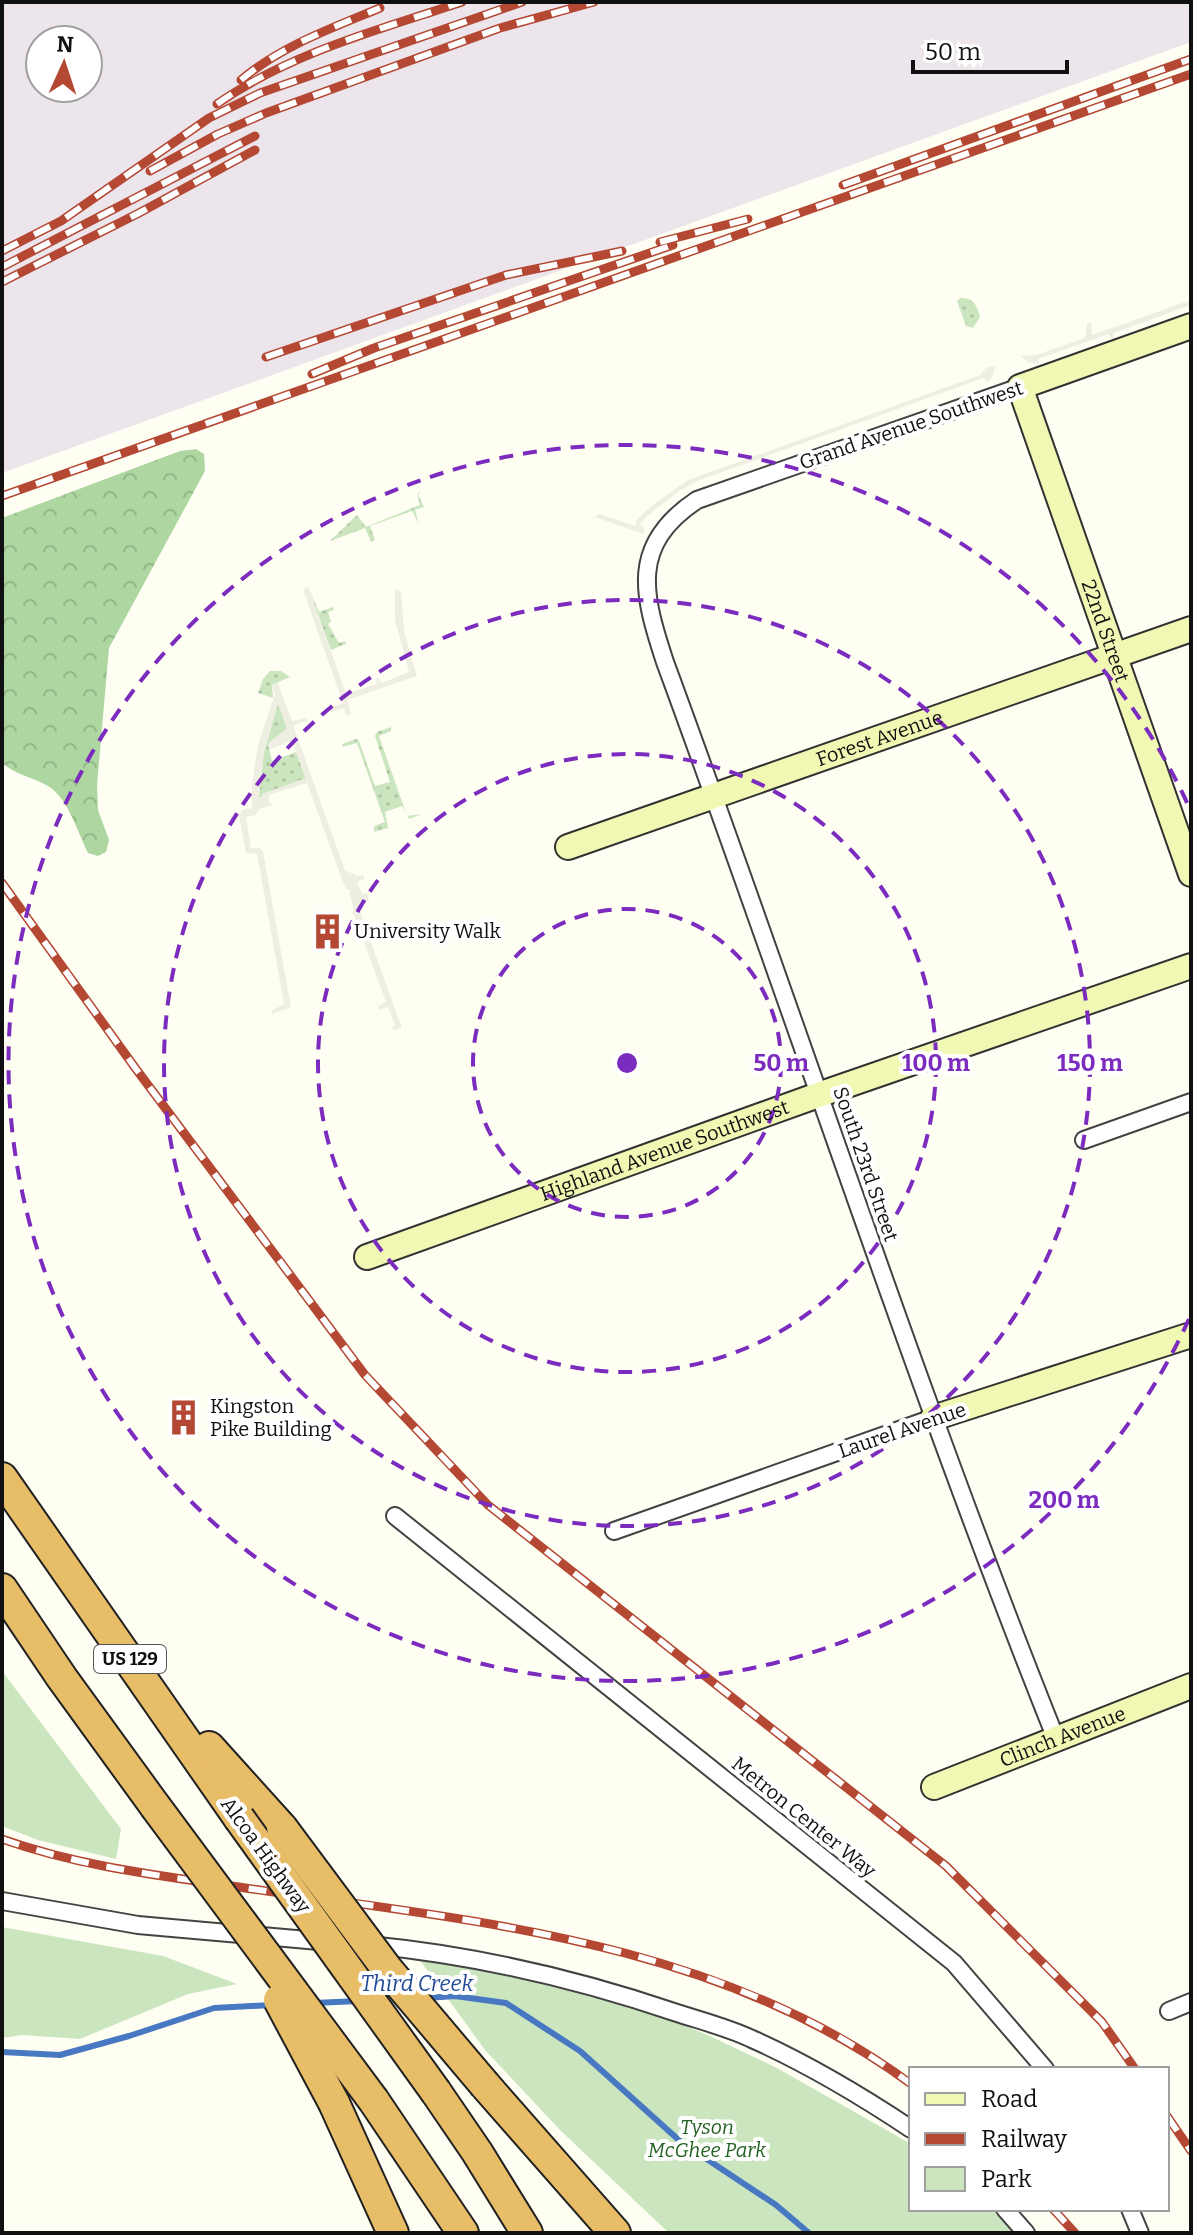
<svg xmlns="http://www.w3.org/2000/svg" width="1193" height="2235" font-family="Bitter,serif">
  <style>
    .industrial { fill: #ede5ec; fill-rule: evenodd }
    .grass { fill: url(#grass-dots) }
    .forest { fill: url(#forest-crowns) }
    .park { fill: #cbe6bf }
    .plaza { fill: #efeee2; fill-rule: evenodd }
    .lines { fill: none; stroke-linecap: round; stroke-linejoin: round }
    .stream { stroke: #4978c2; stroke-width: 6 }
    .street-casing { stroke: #434343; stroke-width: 20 }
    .secondary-casing { stroke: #323232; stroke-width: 28 }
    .highway-casing { stroke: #212121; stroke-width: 34 }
    .street { stroke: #fff; stroke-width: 16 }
    .secondary { stroke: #f1f8b4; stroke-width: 24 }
    .highway { stroke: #e8bd68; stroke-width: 30 }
    .rail-casing { stroke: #b44833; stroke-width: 9 }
    .rail { stroke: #fff; stroke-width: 6; stroke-dasharray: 18; stroke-linecap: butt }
    .highway-bridge-casing { stroke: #212121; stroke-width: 34; stroke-linecap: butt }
    .highway-bridge { stroke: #e8bd68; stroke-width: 30 }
    .ring { fill: none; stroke: #7b2cbf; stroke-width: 4; stroke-dasharray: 14 10 }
    .labels { text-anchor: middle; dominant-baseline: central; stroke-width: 8; stroke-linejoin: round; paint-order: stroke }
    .shield { fill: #fff; stroke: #585858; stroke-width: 2 }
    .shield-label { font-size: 18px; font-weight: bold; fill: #101010 }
    .street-label { font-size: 20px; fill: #101010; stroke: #fff }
    .poi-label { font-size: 20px; fill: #101010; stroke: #fff; text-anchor: start }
    .park-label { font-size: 20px; font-style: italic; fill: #256325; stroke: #fff }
    .water-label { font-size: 22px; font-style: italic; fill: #234c98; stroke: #fff }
    .centre { fill: #7b2cbf; stroke: #fff; stroke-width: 4 }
    .ring-label { font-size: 24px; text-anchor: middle; font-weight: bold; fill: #7b2cbf; stroke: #fff; stroke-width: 8; stroke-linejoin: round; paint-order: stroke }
  </style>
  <defs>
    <pattern id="grass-dots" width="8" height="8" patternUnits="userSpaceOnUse" patternTransform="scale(2)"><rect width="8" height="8" fill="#cbe6bf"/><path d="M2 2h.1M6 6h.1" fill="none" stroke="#adc4a3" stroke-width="1.8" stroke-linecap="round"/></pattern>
    <pattern id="forest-crowns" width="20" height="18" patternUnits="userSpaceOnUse" patternTransform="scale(2)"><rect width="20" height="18" fill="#add6a0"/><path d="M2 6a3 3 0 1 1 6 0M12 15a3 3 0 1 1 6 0" fill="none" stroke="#94b789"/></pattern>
  </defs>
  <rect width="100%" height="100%" fill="#fefef3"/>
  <path class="industrial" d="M 2,2 L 1191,2 L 1191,42 L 2,473 ZM 40,40 L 88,40 L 88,88 L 40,88 Z"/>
  <g class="grass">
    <path d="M 960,298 C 973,297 977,305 980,317 L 973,328 L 966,326 L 957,301 Z"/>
    <path d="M 421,491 L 418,495 L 424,507 L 415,510 L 419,524 L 412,511 L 370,526 L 375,540 L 371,542 L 365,528 L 330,541 L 357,515 L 366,527 L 420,505 L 417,494 Z"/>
    <path d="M 308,587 L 319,612 L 333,607 L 334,610 L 328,612 L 331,622 L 328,624 L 339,643 L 345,641 L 346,644 L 331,650 Z"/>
    <path d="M 270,671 L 281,671 L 290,677 L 272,685 L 273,698 L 258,693 L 263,679 Z"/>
    <path d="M 278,703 L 287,728 L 268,744 L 272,761 L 296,752 L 306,779 L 262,794 L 263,797 L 258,798 L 264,752 Z"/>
    <path d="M 391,727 L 391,731 L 379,736 L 407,816 L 422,814 L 409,819 L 402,806 L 385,812 L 388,828 L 374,832 L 374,826 L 385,822 L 357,743 L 343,747 L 342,744 L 356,739 L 359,741 L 375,786 L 390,782 L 375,736 L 377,732 Z"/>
  </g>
  <path class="forest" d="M 196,449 L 204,454 L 205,471 L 109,648 L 97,785 L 98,810 L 109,840 L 106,852 L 98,856 L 88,853 C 78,833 68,798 48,786 C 33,777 16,775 2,763 L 2,518 L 180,451 Z"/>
  <g class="park">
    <path d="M 2,1671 L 121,1829 L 116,1859 L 38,1840 L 2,1826 Z"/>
    <path d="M 2,1927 L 163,1956 L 237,1984 L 188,1994 L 80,2039 L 22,2035 L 2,2038 Z"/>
    <path d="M 427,1958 L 548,1979 L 614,1997 L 710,2036 L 777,2068 L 911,2144 L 911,2209 L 995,2209 L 1017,2233 L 669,2233 L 562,2132 L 485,2050 L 419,1959 Z"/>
  </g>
  <g class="plaza">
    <path d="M 1191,300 L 1191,305 L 1114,333 L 1113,340 L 1108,334 L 1038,359 L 1039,364 L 1028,362 L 1021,356 L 1036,355 L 1085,338 L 1087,324 L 1091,322 L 1092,335 Z"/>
    <path d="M 995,366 L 992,378 L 987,383 L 984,378 L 700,480 L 679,491 L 646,517 L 639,525 L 645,528 L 643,534 L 595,517 L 599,514 L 635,526 L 638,518 L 654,504 L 688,480 L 980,375 L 986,368 Z"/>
    <path d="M 308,587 L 346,694 L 377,684 L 375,679 L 378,678 L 382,683 L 409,672 L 395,620 L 395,589 L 401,591 L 404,631 L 417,676 L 347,700 L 351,714 L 347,716 L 344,708 L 331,712 L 330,708 L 343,703 L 303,590 Z"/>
    <path d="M 278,683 L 292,721 L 306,718 L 307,721 L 294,725 L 294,728 L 345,870 L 357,876 L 363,875 L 365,879 L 357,882 L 362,894 L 367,893 L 369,901 L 365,902 L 360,912 L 402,1028 L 394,1030 L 392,1027 L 395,1025 L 388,1007 L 379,1010 L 378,1006 L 386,1002 L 354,915 L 351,913 L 354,912 L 349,889 L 346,889 L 341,877 L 307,783 L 269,795 L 269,802 L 273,805 L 260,809 L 255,815 L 246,817 L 251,848 L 260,848 L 263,852 L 291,1007 L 272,1014 L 271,1011 L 284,1004 L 257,854 L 246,853 L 239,816 L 242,810 L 252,808 L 252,785 L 258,745 L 275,694 L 272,685 ZM 278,704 L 287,728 L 268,744 L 270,749 L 292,741 L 306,778 L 262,794 L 262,797 L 259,798 L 264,752 Z"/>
  </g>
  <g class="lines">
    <g class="stream">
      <path d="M 426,1998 L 455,1996 L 506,2003 L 580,2051 L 681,2142 L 776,2205 L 809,2233"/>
      <path d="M 314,2003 L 359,2001"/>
      <path d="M 2,2052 L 60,2055 L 129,2036 L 214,2008 L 271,2005"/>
    </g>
    <defs>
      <g id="street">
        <path d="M 1020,387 L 697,500 C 629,545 643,595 665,662 C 797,1020 914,1384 1056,1739"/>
        <path d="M 1084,1140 L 1191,1102"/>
        <path d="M 395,1516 L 954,1963 L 1045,2069"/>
        <path d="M 614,1531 L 933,1418"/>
        <path d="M 2,1901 L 138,1925 L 330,1942"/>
        <path d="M 369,1945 C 474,1955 577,1979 677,2013 C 702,2021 729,2028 752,2039 C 808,2064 860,2095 911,2129"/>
        <path d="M 1169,2011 L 1191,2002"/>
        <path d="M 1005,2209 L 1026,2233"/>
        <path d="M 1130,2209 L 1140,2233"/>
      </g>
      <g id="secondary">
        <path id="s1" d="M 1191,326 L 1020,387 L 1191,874"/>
        <path id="s2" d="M 568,847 L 1191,629"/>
        <path id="s3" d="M 367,1257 L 821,1094 L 1191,966"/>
        <path d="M 933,1418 L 1191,1335"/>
        <path id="s4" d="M 934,1787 L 1191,1686"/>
      </g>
      <g id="highway">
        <path d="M 2,1478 L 239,1818"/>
        <path d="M 2,1589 L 62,1678 L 155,1806"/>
        <path d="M 209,1747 L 282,1828"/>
        <path d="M 485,2085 L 615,2233"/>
        <path d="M 436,2092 L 477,2152 L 527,2233"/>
        <path d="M 374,2101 L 463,2233"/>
        <path d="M 334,2103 L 393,2233"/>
      </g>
    </defs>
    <use href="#street" class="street-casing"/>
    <use href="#secondary" class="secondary-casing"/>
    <use href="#highway" class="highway-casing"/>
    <use href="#street" class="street"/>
    <use href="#secondary" class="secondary"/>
    <use href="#highway" class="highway"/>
    <defs>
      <g id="rail">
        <path d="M 241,80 C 281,46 332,28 380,8"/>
        <path d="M 217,104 C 290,53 378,30 462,2"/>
        <path d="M 150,171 L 218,134 L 266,113 L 500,28 L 594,2"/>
        <path d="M 843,185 L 1191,59"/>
        <path d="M 660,242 L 748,219"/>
        <path d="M 2,251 L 61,221 L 209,118 L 260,93 L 522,2"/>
        <path d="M 2,267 L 255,136"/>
        <path d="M 2,282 L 139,213 L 255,150"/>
        <path d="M 266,357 L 506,275 L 622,251"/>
        <path d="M 312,374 L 374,348 L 673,245"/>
        <path d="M 2,496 L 1191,74"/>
        <path d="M 2,883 L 136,1069 L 365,1375 L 488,1505 L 946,1866 L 1102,2022 L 1135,2069"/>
        <path d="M 2,1839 C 81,1867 163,1876 245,1888 C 475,1921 718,1941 911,2084"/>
        <path d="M 1167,2116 L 1191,2151"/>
        <path d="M 1053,2209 L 1075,2233"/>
      </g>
    </defs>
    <use href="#rail" class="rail-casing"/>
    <use href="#rail" class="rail"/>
    <defs>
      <g id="highway-bridge">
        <path d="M 155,1806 L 374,2101"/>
        <path d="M 239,1818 L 436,2092"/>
        <path d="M 282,1828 L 387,1969 L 485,2085"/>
        <path d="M 279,2000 L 334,2103"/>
      </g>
    </defs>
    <use href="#highway-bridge" class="highway-bridge-casing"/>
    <use href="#highway-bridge" class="highway-bridge"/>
  </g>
  <g class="ring">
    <circle cx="627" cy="1063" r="154"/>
    <circle cx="627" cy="1063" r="309"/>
    <circle cx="627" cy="1063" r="463"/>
    <path d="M1189 1319A618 618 0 1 1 1189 807"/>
  </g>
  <defs>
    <symbol id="building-bare" viewBox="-9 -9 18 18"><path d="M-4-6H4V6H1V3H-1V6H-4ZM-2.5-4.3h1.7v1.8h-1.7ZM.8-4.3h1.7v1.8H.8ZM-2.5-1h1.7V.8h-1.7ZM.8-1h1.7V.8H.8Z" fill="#b44833" stroke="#fff" stroke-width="2.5" paint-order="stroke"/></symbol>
  </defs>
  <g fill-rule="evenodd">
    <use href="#building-bare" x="302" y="906" width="51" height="51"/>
    <use href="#building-bare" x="158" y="1392" width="51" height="51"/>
  </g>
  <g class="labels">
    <rect class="shield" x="94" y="1645" width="72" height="28" rx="6"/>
    <g class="shield-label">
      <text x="130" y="1659">US 129</text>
    </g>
    <g class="street-label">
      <text transform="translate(911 425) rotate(-19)">Grand Avenue Southwest</text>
      <text stroke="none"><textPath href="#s1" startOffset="440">22nd Street</textPath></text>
      <text stroke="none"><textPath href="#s2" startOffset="330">Forest Avenue</textPath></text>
      <text stroke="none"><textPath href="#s3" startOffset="316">Highland Avenue Southwest</textPath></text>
      <text transform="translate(866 1164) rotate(71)">South 23rd Street</text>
      <text transform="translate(902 1430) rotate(-19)">Laurel Avenue</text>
      <text stroke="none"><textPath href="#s4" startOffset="138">Clinch Avenue</textPath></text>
      <text transform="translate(804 1817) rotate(39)">Metron Center Way</text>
      <text transform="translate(266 1855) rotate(54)">Alcoa Highway</text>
    </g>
    <g class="poi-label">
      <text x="354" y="931">University Walk</text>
      <text x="210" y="1406">Kingston<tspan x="210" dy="23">Pike Building</tspan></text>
    </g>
    <g class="park-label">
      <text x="707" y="2127">Tyson<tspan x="707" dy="23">McGhee Park</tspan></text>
    </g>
    <g class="water-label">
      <text x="417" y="1983">Third Creek</text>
    </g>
  </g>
  <circle cx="627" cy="1063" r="12" class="centre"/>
  <g class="ring-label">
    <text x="781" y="1071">50 m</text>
    <text x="936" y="1071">100 m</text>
    <text x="1090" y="1071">150 m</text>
    <text x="1064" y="1508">200 m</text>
  </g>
  <rect width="1193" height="2235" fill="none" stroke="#101010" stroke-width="8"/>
  <rect x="909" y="2067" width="260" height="144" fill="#ffffff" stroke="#9f9f9f" stroke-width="2"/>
  <rect x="925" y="2093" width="40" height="12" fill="#f1f8b4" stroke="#9f9f9f" stroke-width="2"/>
  <text x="981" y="2107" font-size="24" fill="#101010">Road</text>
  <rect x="925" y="2133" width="40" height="12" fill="#b44833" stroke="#9f9f9f" stroke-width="2"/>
  <text x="981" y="2147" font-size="24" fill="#101010">Railway</text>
  <rect x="925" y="2167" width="40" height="24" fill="#cbe6bf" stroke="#9f9f9f" stroke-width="2"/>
  <text x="981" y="2187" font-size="24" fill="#101010">Park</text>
  <g transform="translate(64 64) rotate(3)"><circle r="38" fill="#ffffff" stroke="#9f9f9f" stroke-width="2"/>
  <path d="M0-6L14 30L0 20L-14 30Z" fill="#b44833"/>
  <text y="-12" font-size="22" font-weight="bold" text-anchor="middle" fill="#101010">N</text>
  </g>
  <path d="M913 60v12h154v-12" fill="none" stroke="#101010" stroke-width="4"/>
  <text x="925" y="60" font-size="24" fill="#101010" stroke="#ffffff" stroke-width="6" paint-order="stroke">50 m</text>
</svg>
